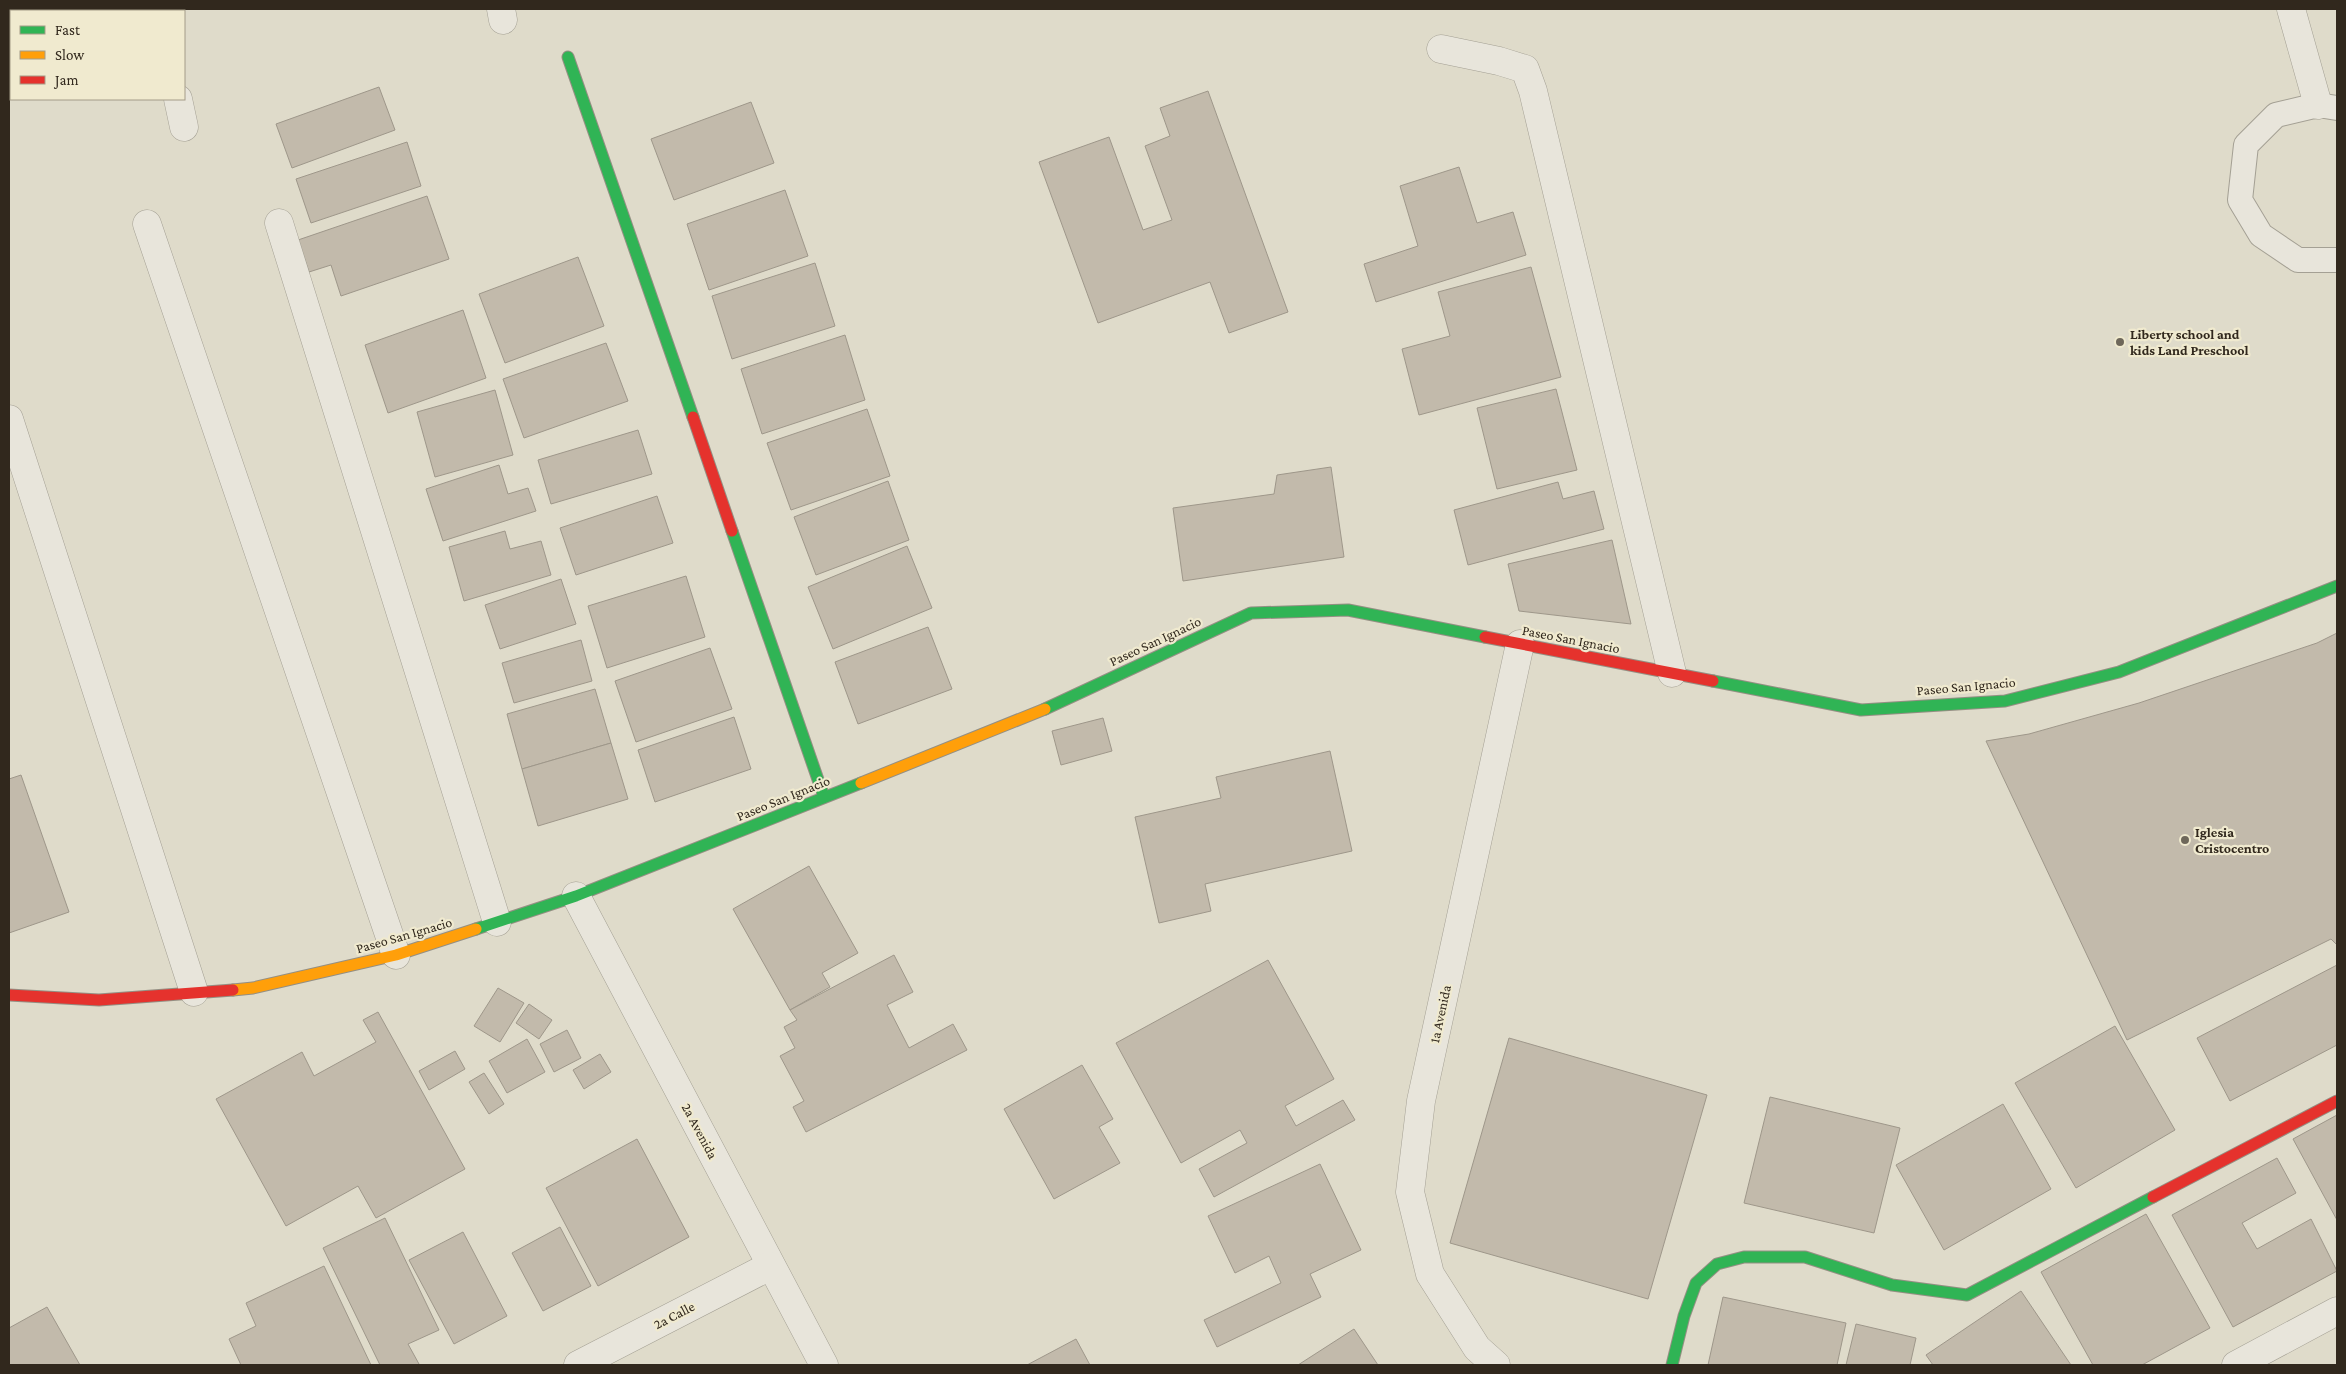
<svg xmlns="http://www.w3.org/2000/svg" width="2346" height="1374" font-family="'Crimson Pro',serif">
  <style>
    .building { fill: #c2baab; stroke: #9e978a }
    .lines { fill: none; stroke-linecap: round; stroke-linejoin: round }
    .lane-casing { stroke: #a4a094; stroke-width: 26 }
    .street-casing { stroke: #a4a094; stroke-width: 29 }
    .fast-casing { stroke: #948f83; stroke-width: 13 }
    .slow-casing { stroke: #948f83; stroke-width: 13 }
    .jam-casing { stroke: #948f83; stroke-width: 13 }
    .lane { stroke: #e8e5db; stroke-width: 24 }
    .street { stroke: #e8e5db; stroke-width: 28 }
    .fast { stroke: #30b455; stroke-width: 11 }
    .slow { stroke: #ff9f0a; stroke-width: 11 }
    .jam { stroke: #e5322d; stroke-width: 11 }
    .poi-dot { fill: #6e675a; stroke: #f0eacf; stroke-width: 2 }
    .labels { text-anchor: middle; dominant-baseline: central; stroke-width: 4.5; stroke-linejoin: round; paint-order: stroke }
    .poi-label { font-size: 14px; font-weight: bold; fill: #31281d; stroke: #f0eacf; text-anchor: start }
    .street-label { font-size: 14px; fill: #31281d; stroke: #f0eacf }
  </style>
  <rect width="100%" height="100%" fill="#dfdbca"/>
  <g class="building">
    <path d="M 379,87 L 395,130 L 292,168 L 276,124 Z"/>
    <path d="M 1208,91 L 1288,312 L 1229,333 L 1210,282 L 1098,323 L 1039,162 L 1109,137 L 1143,230 L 1172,220 L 1145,146 L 1170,136 L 1160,108 Z"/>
    <path d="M 751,102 L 774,163 L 674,200 L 651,139 Z"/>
    <path d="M 407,142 L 421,186 L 311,223 L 296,179 Z"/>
    <path d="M 1459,167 L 1477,223 L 1513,212 L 1526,255 L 1376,302 L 1364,264 L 1418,246 L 1400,186 Z"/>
    <path d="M 785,190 L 808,256 L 709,290 L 687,224 Z"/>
    <path d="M 427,196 L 449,259 L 341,296 L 331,265 L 309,272 L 298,240 Z"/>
    <path d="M 578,257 L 604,326 L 505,363 L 479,294 Z"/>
    <path d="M 815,263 L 835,326 L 732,359 L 712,296 Z"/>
    <path d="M 1531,267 L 1561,377 L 1419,415 L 1402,349 L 1450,336 L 1438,292 Z"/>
    <path d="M 463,310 L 486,378 L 388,413 L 365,345 Z"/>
    <path d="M 845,335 L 865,400 L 762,434 L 741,369 Z"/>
    <path d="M 606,343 L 628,401 L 524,438 L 503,379 Z"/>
    <path d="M 1556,389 L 1577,470 L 1497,489 L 1477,408 Z"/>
    <path d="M 495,390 L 513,455 L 435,477 L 417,412 Z"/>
    <path d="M 867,409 L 890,476 L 791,510 L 767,443 Z"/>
    <path d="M 638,430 L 652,474 L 551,504 L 538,460 Z"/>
    <path d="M 499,465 L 508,494 L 528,488 L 536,511 L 443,541 L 426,489 Z"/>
    <path d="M 1331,467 L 1344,557 L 1183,581 L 1173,508 L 1274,494 L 1277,475 Z"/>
    <path d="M 888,481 L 909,540 L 816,575 L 794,517 Z"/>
    <path d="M 1558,482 L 1563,499 L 1594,491 L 1604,529 L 1468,565 L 1454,510 Z"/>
    <path d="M 657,496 L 673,543 L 576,575 L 560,528 Z"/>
    <path d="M 505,531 L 510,549 L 541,541 L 551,575 L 464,601 L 449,547 Z"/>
    <path d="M 1612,540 L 1631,624 L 1519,611 L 1508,564 Z"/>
    <path d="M 907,546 L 932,608 L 833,649 L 808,587 Z"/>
    <path d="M 686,576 L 705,637 L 607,668 L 588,606 Z"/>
    <path d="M 561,579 L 576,624 L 500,649 L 485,605 Z"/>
    <path d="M 928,627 L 952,689 L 858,724 L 835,662 Z"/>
    <path d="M 2337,633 L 2337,945 L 2331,939 L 2127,1040 L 1986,741 L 2029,734 L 2139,703 L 2317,643 Z"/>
    <path d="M 581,640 L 592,681 L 514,703 L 502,663 Z"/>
    <path d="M 710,648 L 732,709 L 636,742 L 615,681 Z"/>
    <path d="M 595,689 L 611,743 L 522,769 L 507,714 Z"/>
    <path d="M 734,717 L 751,769 L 655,802 L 638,750 Z"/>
    <path d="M 1103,718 L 1112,751 L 1061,765 L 1052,731 Z"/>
    <path d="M 611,743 L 628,799 L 538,826 L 522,769 Z"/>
    <path d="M 1330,751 L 1352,851 L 1205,884 L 1211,911 L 1159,923 L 1135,817 L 1221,798 L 1216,777 Z"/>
    <path d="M 21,775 L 69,912 L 9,933 L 9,779 Z"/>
    <path d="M 809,866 L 858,953 L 822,973 L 830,987 L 790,1010 L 733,909 Z"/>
    <path d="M 894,955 L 913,992 L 887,1005 L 909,1048 L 953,1024 L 967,1050 L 806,1132 L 793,1107 L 804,1101 L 780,1056 L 795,1048 L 784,1027 L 797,1020 L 790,1010 Z"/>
    <path d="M 1268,960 L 1334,1079 L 1285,1106 L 1296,1126 L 1343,1100 L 1355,1120 L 1214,1197 L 1199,1169 L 1247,1143 L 1240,1130 L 1181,1163 L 1116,1043 Z"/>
    <path d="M 2337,965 L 2337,1045 L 2230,1101 L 2197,1038 Z"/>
    <path d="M 498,988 L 524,1003 L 500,1042 L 474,1026 Z"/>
    <path d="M 529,1004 L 552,1020 L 539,1039 L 516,1023 Z"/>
    <path d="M 378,1012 L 465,1169 L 376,1218 L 358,1186 L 286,1226 L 216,1099 L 302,1052 L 314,1076 L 376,1042 L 363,1020 Z"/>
    <path d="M 2115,1026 L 2175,1130 L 2076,1188 L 2015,1083 Z"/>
    <path d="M 567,1030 L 581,1058 L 554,1072 L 540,1044 Z"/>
    <path d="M 1509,1038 L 1707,1095 L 1648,1299 L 1450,1243 Z"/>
    <path d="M 527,1039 L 545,1072 L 507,1093 L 489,1061 Z"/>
    <path d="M 455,1051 L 465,1069 L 429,1090 L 419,1071 Z"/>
    <path d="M 600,1054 L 611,1072 L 584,1089 L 573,1070 Z"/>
    <path d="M 1082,1065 L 1113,1119 L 1099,1127 L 1120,1163 L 1054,1199 L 1004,1109 Z"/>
    <path d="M 484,1073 L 504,1104 L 489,1114 L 469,1082 Z"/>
    <path d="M 1770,1097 L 1900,1128 L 1874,1233 L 1744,1203 Z"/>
    <path d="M 2003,1104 L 2051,1189 L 1944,1250 L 1896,1165 Z"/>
    <path d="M 2337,1115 L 2337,1220 L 2293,1139 Z"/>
    <path d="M 637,1139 L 689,1237 L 598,1286 L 546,1188 Z"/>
    <path d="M 2277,1158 L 2296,1193 L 2242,1223 L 2257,1249 L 2311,1219 L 2337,1271 L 2233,1327 L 2172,1215 Z"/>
    <path d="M 1320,1164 L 1361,1250 L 1310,1274 L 1321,1297 L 1217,1347 L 1204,1320 L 1281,1283 L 1269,1256 L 1235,1273 L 1208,1216 Z"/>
    <path d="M 2146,1214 L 2210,1328 L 2142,1365 L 2093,1365 L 2041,1272 Z"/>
    <path d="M 385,1218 L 439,1330 L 408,1344 L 419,1364 L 416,1365 L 380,1365 L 323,1248 Z"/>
    <path d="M 560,1227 L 591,1286 L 543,1311 L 512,1253 Z"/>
    <path d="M 463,1232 L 507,1316 L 454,1344 L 409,1260 Z"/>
    <path d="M 324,1266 L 371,1365 L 241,1365 L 229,1339 L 256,1326 L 246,1303 Z"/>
    <path d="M 2021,1291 L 2071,1365 L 1933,1365 L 1926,1355 Z"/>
    <path d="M 1723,1297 L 1846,1323 L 1837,1365 L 1708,1365 Z"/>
    <path d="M 47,1307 L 80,1365 L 9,1365 L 9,1328 Z"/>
    <path d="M 1856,1324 L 1916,1338 L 1910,1365 L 1846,1365 Z"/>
    <path d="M 1354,1329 L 1378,1365 L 1298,1365 Z"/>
    <path d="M 1076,1339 L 1090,1365 L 1027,1365 Z"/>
  </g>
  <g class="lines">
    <defs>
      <path id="lane" d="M 2337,108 L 2318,105 L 2276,115 L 2246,145 L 2240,200 L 2261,235 L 2298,260 L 2337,260"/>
      <g id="street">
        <path d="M 159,9 L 159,11"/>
        <path d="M 501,9 L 503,20"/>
        <path d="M 2291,9 L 2318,105"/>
        <path d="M 1441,49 L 1499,61 L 1525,69 L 1533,91 L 1672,673"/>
        <path d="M 178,99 L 184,127"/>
        <path d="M 279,223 L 497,922"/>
        <path d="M 147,224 L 396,955"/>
        <path d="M 9,419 L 194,992"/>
        <path d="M 576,896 L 824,1365"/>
        <path d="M 578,1365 L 770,1266"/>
        <path d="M 1496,1365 L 1477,1348 L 1430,1274 L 1410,1192 L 1421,1101 L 1520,644"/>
        <path d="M 2236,1365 L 2337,1311"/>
      </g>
      <g id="fast">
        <path d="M 568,57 L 693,417"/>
        <path d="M 732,531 L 824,797"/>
        <path d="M 1713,681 L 1861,710 L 2005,701 L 2119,672 L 2337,586"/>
        <path d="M 1045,709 L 1251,613 L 1348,610 L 1485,637"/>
        <path d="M 476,929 L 576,896 L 861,783"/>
        <path d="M 1672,1365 L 1684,1316 L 1696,1283 L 1717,1264 L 1744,1257 L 1805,1257 L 1892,1285 L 1967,1295 L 2153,1197"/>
      </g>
      <g id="slow">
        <path d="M 861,783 L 1045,709"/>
        <path d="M 233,990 L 253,988 L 396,955 L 476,929"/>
      </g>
      <g id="jam">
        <path d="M 693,417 L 732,531"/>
        <path d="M 1485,637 L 1713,681"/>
        <path d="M 9,995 L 99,1000 L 233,990"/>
        <path d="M 2153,1197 L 2337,1101"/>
      </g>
    </defs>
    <use href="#lane" class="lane-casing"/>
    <use href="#street" class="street-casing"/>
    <use href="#fast" class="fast-casing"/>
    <use href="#slow" class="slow-casing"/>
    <use href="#jam" class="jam-casing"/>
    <use href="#lane" class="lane"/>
    <use href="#street" class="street"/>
    <use href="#fast" class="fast"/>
    <use href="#slow" class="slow"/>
    <use href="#jam" class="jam"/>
  </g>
  <g class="poi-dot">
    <circle cx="2120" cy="342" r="5"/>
    <circle cx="2185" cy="840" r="5"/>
  </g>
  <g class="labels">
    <g class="poi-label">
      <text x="2130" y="334">Liberty school and<tspan x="2130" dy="16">kids Land Preschool</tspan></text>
      <text x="2195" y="832">Iglesia<tspan x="2195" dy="16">Cristocentro</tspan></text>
    </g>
    <g class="street-label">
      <text transform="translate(1571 639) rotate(11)">Paseo San Ignacio</text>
      <text transform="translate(1155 641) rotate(-25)">Paseo San Ignacio</text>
      <text transform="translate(1966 686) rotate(-5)">Paseo San Ignacio</text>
      <text transform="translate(783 798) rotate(-22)">Paseo San Ignacio</text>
      <text transform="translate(404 935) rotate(-16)">Paseo San Ignacio</text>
      <text transform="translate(1440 1014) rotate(-78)">1a Avenida</text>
      <text transform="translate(700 1131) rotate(62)">2a Avenida</text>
      <text transform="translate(674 1315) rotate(-27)">2a Calle</text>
    </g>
  </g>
  <rect width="2346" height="1374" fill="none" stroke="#31281d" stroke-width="20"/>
  <rect x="10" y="10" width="175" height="90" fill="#f0eacf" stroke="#a49c88"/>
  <rect x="20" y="26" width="25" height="8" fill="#30b455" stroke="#a49c88"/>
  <text x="55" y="35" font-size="15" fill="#31281d">Fast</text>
  <rect x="20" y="51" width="25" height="8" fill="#ff9f0a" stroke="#a49c88"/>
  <text x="55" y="60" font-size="15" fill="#31281d">Slow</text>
  <rect x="20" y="76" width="25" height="8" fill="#e5322d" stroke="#a49c88"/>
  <text x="55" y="85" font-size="15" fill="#31281d">Jam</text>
</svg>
